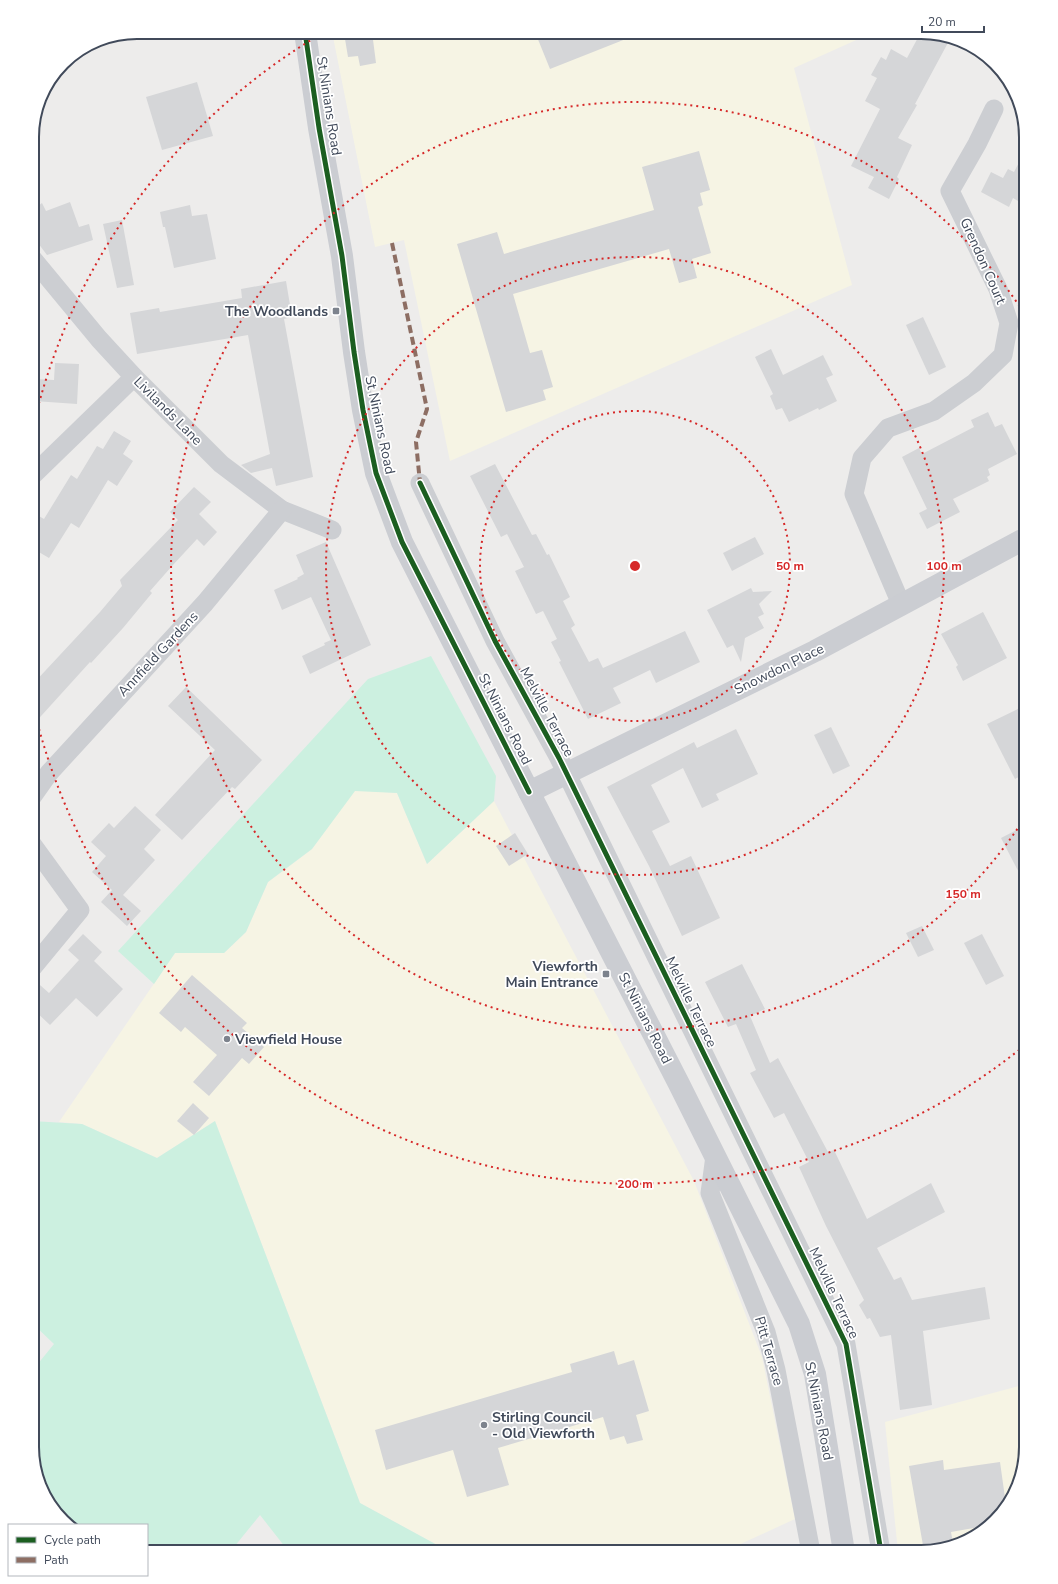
<svg xmlns="http://www.w3.org/2000/svg" width="1058" height="1584" font-family="'Nunito Sans',sans-serif">
  <style>
    .commercial { fill: #f6f4e4 }
    .green { fill: #ccf0e0 }
    .building { fill: #d5d6d8 }
    .lines { fill: none; stroke-linecap: round; stroke-linejoin: round }
    .street { stroke: #ccced2; stroke-width: 19 }
    .secondary { stroke: #cbcdd2; stroke-width: 22 }
    .quiet { stroke: #8d6e63; stroke-width: 4; stroke-dasharray: 8 4; stroke-linecap: butt }
    .cycleway-casing { stroke: #fff; stroke-width: 8 }
    .cycleway { stroke: #1b5e20; stroke-width: 5 }
    .ring { fill: none; stroke: #d62828; stroke-width: 2; stroke-dasharray: 2 4 }
    .poi-dot { fill: #7d838d; stroke: #fff; stroke-width: 1.5 }
    .labels { text-anchor: middle; dominant-baseline: central; stroke-width: 3.5; stroke-linejoin: round; paint-order: stroke }
    .street-label { font-size: 14px; fill: #414a5a; stroke: #fff }
    .poi-label { font-size: 14px; font-weight: bold; fill: #414a5a; stroke: #fff; text-anchor: end }
    .rim { fill: none; stroke: #414a5a; stroke-width: 2 }
    .centre { fill: #d62828; stroke: #fff; stroke-width: 2 }
    .ring-label { font-size: 12px; text-anchor: middle; font-weight: bold; fill: #d62828; stroke: #fff; stroke-width: 3.5; stroke-linejoin: round; paint-order: stroke }
  </style>
  <rect width="100%" height="100%" fill="#edeceb"/>
  <g class="commercial">
    <path d="M 332,32 L 874,32 L 794,68 L 852,285 L 450,461 L 404,240 L 375,247 Z"/>
    <path d="M 355,790 L 397,793 L 427,864 L 494,801 L 694,1181 L 762,1357 L 795,1519 L 723,1552 L 450,1552 L 360,1503 L 215,1121 L 157,1158 L 82,1124 L 59,1122 L 175,953 L 224,953 L 246,932 L 268,882 L 312,849 Z"/>
    <path d="M 1026,1384 L 1026,1447 L 1012,1500 L 973,1538 L 921,1552 L 898,1552 L 885,1422 Z"/>
  </g>
  <g class="green">
    <path d="M 431,656 L 496,776 L 494,801 L 427,864 L 397,793 L 355,791 L 312,849 L 268,882 L 246,932 L 224,953 L 175,953 L 154,984 L 118,951 L 368,679 Z"/>
    <path d="M 32,1121 L 82,1124 L 157,1158 L 215,1121 L 360,1503 L 450,1552 L 289,1552 L 260,1515 L 230,1552 L 147,1552 L 147,1525 L 70,1525 L 46,1499 L 32,1447 L 32,1371 L 54,1344 L 32,1323 Z"/>
  </g>
  <g class="building">
    <path d="M 354,32 L 372,32 L 376,63 L 360,66 L 358,56 L 348,57 L 344,33 Z"/>
    <path d="M 535,32 L 641,32 L 641,33 L 550,69 Z"/>
    <path d="M 921,32 L 928,32 L 950,39 L 915,104 L 917,105 L 898,138 L 912,145 L 897,177 L 899,179 L 889,199 L 868,188 L 874,177 L 851,166 L 880,109 L 865,101 L 877,78 L 871,75 L 881,57 L 886,60 L 891,49 L 907,58 Z"/>
    <path d="M 197,82 L 213,136 L 162,150 L 146,97 Z"/>
    <path d="M 1026,149 L 1026,200 L 1020,197 L 1018,201 L 1013,198 L 1009,207 L 981,192 L 991,172 L 1003,178 L 1008,169 L 1014,172 Z"/>
    <path d="M 699,151 L 710,190 L 700,193 L 703,205 L 698,207 L 711,253 L 692,259 L 697,278 L 679,283 L 669,249 L 513,294 L 530,353 L 542,350 L 553,387 L 543,390 L 546,400 L 506,412 L 457,244 L 497,232 L 504,254 L 654,210 L 642,167 Z"/>
    <path d="M 70,202 L 79,227 L 89,224 L 93,240 L 47,255 L 32,235 L 32,211 L 42,203 L 46,211 Z"/>
    <path d="M 190,205 L 192,216 L 207,214 L 216,259 L 174,268 L 165,227 L 163,227 L 160,212 Z"/>
    <path d="M 122,220 L 134,285 L 117,288 L 103,224 Z"/>
    <path d="M 286,281 L 292,317 L 284,319 L 313,477 L 276,486 L 272,468 L 251,473 L 241,465 L 270,454 L 248,335 L 137,354 L 130,313 L 159,308 L 160,312 L 242,298 L 241,289 Z"/>
    <path d="M 923,317 L 946,367 L 929,375 L 906,325 Z"/>
    <path d="M 771,349 L 783,375 L 823,355 L 833,375 L 826,378 L 837,401 L 819,410 L 818,408 L 789,422 L 782,408 L 776,410 L 770,396 L 773,394 L 755,357 Z"/>
    <path d="M 55,363 L 79,364 L 77,404 L 34,401 L 35,379 L 54,380 Z"/>
    <path d="M 988,412 L 995,427 L 1002,424 L 1017,454 L 988,469 L 990,475 L 987,477 L 989,481 L 953,499 L 960,512 L 927,529 L 919,513 L 927,509 L 902,457 L 919,448 L 922,454 L 974,427 L 971,420 Z"/>
    <path d="M 114,431 L 131,441 L 123,454 L 133,461 L 117,486 L 108,480 L 79,528 L 71,523 L 49,558 L 32,548 L 32,512 L 44,519 L 71,475 L 77,479 L 97,446 L 103,449 Z"/>
    <path d="M 495,464 L 532,535 L 536,534 L 547,555 L 549,554 L 570,597 L 563,601 L 575,625 L 571,628 L 589,662 L 598,658 L 603,668 L 685,631 L 700,662 L 656,683 L 650,670 L 613,688 L 621,703 L 588,719 L 559,662 L 561,661 L 551,642 L 557,639 L 543,611 L 536,614 L 515,571 L 524,567 L 507,534 L 501,537 L 470,476 Z"/>
    <path d="M 194,487 L 211,502 L 199,514 L 217,532 L 204,546 L 197,539 L 172,566 L 150,591 L 152,593 L 123,628 L 91,663 L 90,662 L 32,726 L 32,685 L 100,612 L 122,586 L 120,580 L 178,520 L 170,512 Z"/>
    <path d="M 755,537 L 764,554 L 732,571 L 723,553 Z"/>
    <path d="M 326,542 L 371,645 L 310,674 L 302,656 L 325,645 L 324,643 L 331,640 L 311,597 L 282,610 L 274,590 L 298,579 L 297,578 L 304,574 L 296,555 Z"/>
    <path d="M 751,588 L 753,592 L 772,591 L 759,604 L 764,614 L 758,617 L 764,628 L 745,638 L 741,662 L 733,645 L 727,648 L 707,610 Z"/>
    <path d="M 983,612 L 1007,658 L 963,681 L 956,667 L 958,665 L 941,634 Z"/>
    <path d="M 186,687 L 262,760 L 235,789 L 232,787 L 182,840 L 155,815 L 215,750 L 168,706 Z"/>
    <path d="M 1026,705 L 1026,773 L 1015,779 L 987,724 Z"/>
    <path d="M 831,727 L 850,766 L 833,774 L 814,735 Z"/>
    <path d="M 736,729 L 758,774 L 716,794 L 719,800 L 702,808 L 683,768 L 651,785 L 670,822 L 652,831 L 670,866 L 691,856 L 720,918 L 682,936 L 649,866 L 607,787 L 694,742 L 697,748 Z"/>
    <path d="M 135,806 L 161,830 L 144,849 L 155,860 L 123,895 L 141,911 L 127,926 L 101,902 L 112,890 L 92,872 L 106,856 L 91,842 L 109,823 L 114,828 Z"/>
    <path d="M 1026,825 L 1026,886 L 1001,838 Z"/>
    <path d="M 515,833 L 528,854 L 509,866 L 496,846 Z"/>
    <path d="M 922,926 L 934,950 L 918,957 L 906,933 Z"/>
    <path d="M 83,934 L 102,952 L 94,961 L 123,989 L 97,1017 L 76,998 L 50,1025 L 32,1008 L 32,978 L 49,993 L 79,960 L 68,950 Z"/>
    <path d="M 982,934 L 1004,976 L 986,985 L 964,943 Z"/>
    <path d="M 742,964 L 765,1009 L 750,1016 L 770,1063 L 778,1058 L 828,1152 L 834,1150 L 867,1219 L 931,1183 L 945,1212 L 877,1248 L 894,1280 L 901,1277 L 912,1300 L 985,1287 L 990,1319 L 923,1331 L 932,1405 L 900,1410 L 891,1335 L 880,1337 L 870,1318 L 867,1319 L 859,1305 L 864,1300 L 826,1226 L 799,1167 L 809,1162 L 784,1113 L 774,1118 L 750,1073 L 756,1070 L 736,1024 L 728,1027 L 705,982 Z"/>
    <path d="M 192,975 L 247,1023 L 242,1028 L 264,1047 L 249,1064 L 242,1058 L 209,1096 L 193,1082 L 217,1055 L 185,1027 L 181,1032 L 159,1013 Z"/>
    <path d="M 193,1103 L 209,1118 L 194,1135 L 177,1121 Z"/>
    <path d="M 614,1351 L 618,1365 L 634,1360 L 649,1411 L 636,1415 L 643,1440 L 627,1444 L 624,1436 L 610,1440 L 603,1417 L 498,1448 L 509,1485 L 467,1497 L 453,1450 L 386,1470 L 375,1430 L 572,1372 L 570,1364 Z"/>
    <path d="M 943,1460 L 944,1470 L 1000,1462 L 1006,1505 L 985,1526 L 951,1532 L 953,1543 L 924,1551 L 909,1466 Z"/>
  </g>
  <g class="lines">
    <g class="street">
      <path d="M 32,258 L 99,339 L 134,377 L 221,464 L 282,510 L 332,530"/>
      <path d="M 32,476 L 134,377"/>
      <path d="M 420,483 L 495,641 L 559,758 L 846,1344 L 881,1552"/>
      <path d="M 901,604 L 854,494 L 862,458 L 888,428 L 934,411 L 974,383 L 1003,355 L 1009,323 L 998,289 L 950,191 L 977,144 L 994,109"/>
      <path d="M 32,797 L 49,773 L 205,603 L 282,510"/>
      <path d="M 32,844 L 80,910 L 33,967"/>
      <path d="M 715,1156 L 710,1193 L 766,1332 L 776,1370 L 811,1552"/>
    </g>
    <g class="secondary">
      <path d="M 305,32 L 319,128 L 342,256 L 354,352 L 363,410 L 376,473 L 402,542 L 529,792 L 679,1084 L 799,1324 L 815,1374 L 844,1552"/>
      <path d="M 529,792 L 815,651 L 1026,538"/>
    </g>
    <path class="quiet" d="M 392,243 L 427,409 L 416,442 L 420,483"/>
    <defs>
      <g id="cycleway">
        <path d="M 305,32 L 319,128 L 342,256 L 354,352 L 363,410 L 376,473 L 402,542 L 529,792"/>
        <path d="M 420,483 L 495,641 L 559,758 L 846,1344 L 881,1552"/>
      </g>
    </defs>
    <use href="#cycleway" class="cycleway-casing"/>
    <use href="#cycleway" class="cycleway"/>
  </g>
  <g class="ring">
    <circle cx="635" cy="566" r="155"/>
    <circle cx="635" cy="566" r="309"/>
    <path d="M1024 819A464 464 0 1 1 1024 313"/>
    <path d="M1024 1046A618 618 0 0 1 33 705M33 427A618 618 0 0 1 321 34"/>
  </g>
  <g class="poi-dot">
    <rect x="332" y="307" width="8" height="8" rx="2"/>
    <rect x="602" y="970" width="8" height="8" rx="2"/>
    <circle cx="227" cy="1039" r="4"/>
    <circle cx="484" cy="1425" r="4"/>
  </g>
  <g class="labels">
    <g class="street-label">
      <text transform="translate(329 106) rotate(81)">St Ninians Road</text>
      <text transform="translate(983 261) rotate(66)">Grendon Court</text>
      <text transform="translate(168 411) rotate(45)">Livilands Lane</text>
      <text transform="translate(380 425) rotate(78)">St Ninians Road</text>
      <text transform="translate(158 654) rotate(-47)">Annfield Gardens</text>
      <text transform="translate(779 669) rotate(-26)">Snowdon Place</text>
      <text transform="translate(547 712) rotate(62)">Melville Terrace</text>
      <text transform="translate(505 719) rotate(63)">St Ninians Road</text>
      <text transform="translate(691 1002) rotate(64)">Melville Terrace</text>
      <text transform="translate(645 1018) rotate(63)">St Ninians Road</text>
      <text transform="translate(834 1293) rotate(65)">Melville Terrace</text>
      <text transform="translate(769 1351) rotate(74)">Pitt Terrace</text>
      <text transform="translate(819 1411) rotate(79)">St Ninians Road</text>
    </g>
    <g class="poi-label">
      <text x="328" y="311">The Woodlands</text>
      <text x="598" y="966">Viewforth<tspan x="598" dy="16">Main Entrance</tspan></text>
      <text x="235" y="1039" text-anchor="start">Viewfield House</text>
      <text x="492" y="1417" text-anchor="start">Stirling Council<tspan x="492" dy="16">- Old Viewforth</tspan></text>
    </g>
  </g>
  <path d="M0 0H1058V1584H0ZM137 39H921A98 98 0 0 1 1019 137V1447A98 98 0 0 1 921 1545H137A98 98 0 0 1 39 1447V137A98 98 0 0 1 137 39Z" fill="#fff" fill-rule="evenodd"/>
  <path class="rim" d="M137 39H921A98 98 0 0 1 1019 137V1447A98 98 0 0 1 921 1545H137A98 98 0 0 1 39 1447V137A98 98 0 0 1 137 39Z"/>
  <circle cx="635" cy="566" r="6" class="centre"/>
  <g class="ring-label">
    <text x="790" y="570">50 m</text>
    <text x="944" y="570">100 m</text>
    <text x="963" y="898">150 m</text>
    <text x="635" y="1188">200 m</text>
  </g>
  <rect x="8" y="1524" width="140" height="52" fill="#ffffff" stroke="#b3b7bd"/>
  <rect x="16" y="1537" width="20" height="6" fill="#1b5e20" stroke="#b3b7bd"/>
  <text x="44" y="1544" font-size="12" fill="#414a5a">Cycle path</text>
  <rect x="16" y="1557" width="20" height="6" fill="#8d6e63" stroke="#b3b7bd"/>
  <text x="44" y="1564" font-size="12" fill="#414a5a">Path</text>
  <path d="M922 26v6h62v-6" fill="none" stroke="#414a5a" stroke-width="2"/>
  <text x="928" y="26" font-size="12" fill="#414a5a" stroke="#ffffff" stroke-width="3" paint-order="stroke">20 m</text>
</svg>
